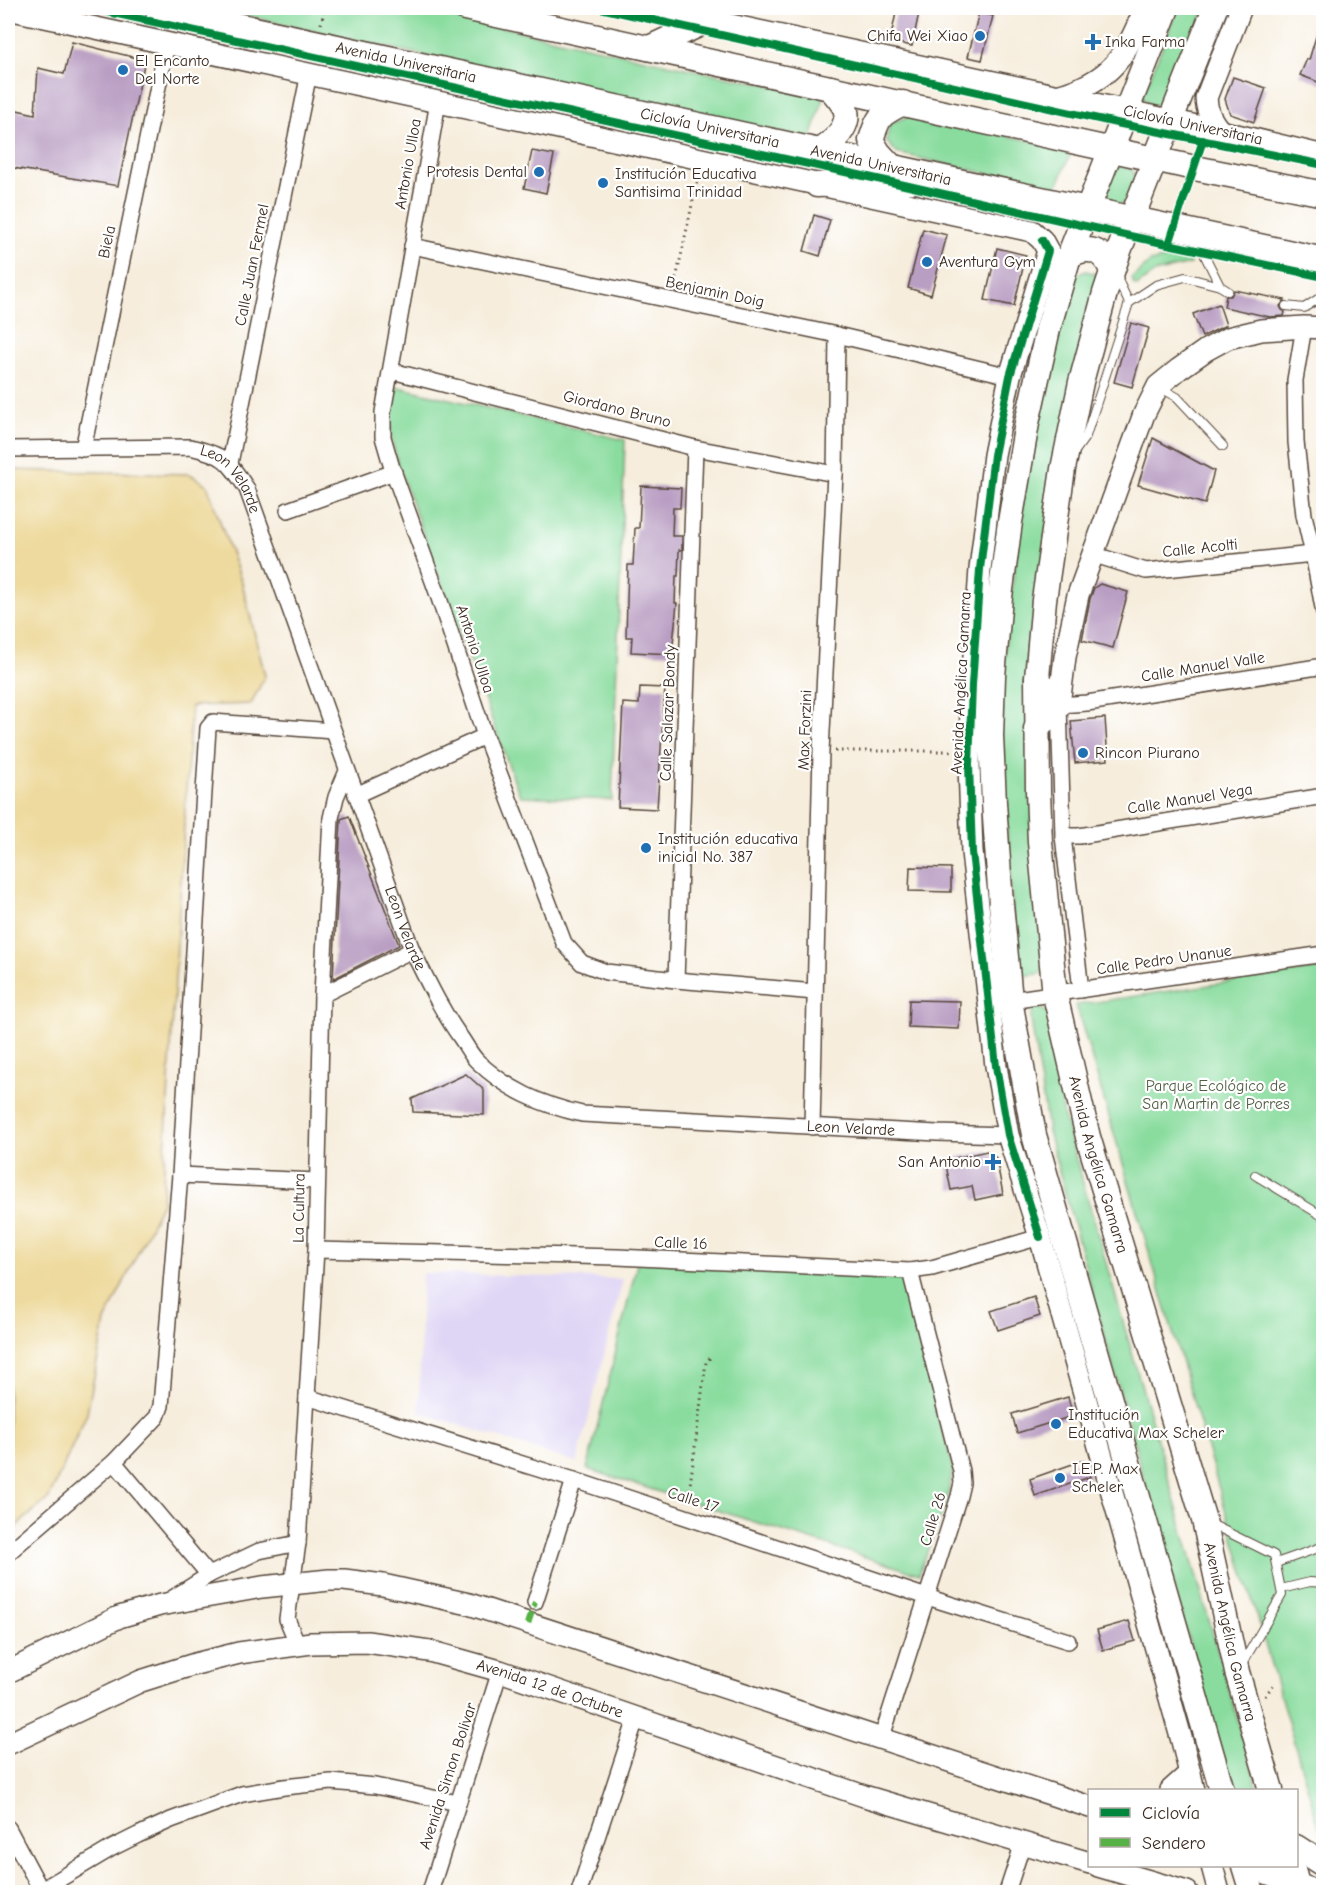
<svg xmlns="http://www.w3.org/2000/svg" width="1331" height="1900" font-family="'Comic Neue',sans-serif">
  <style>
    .built { fill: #dfd5f5 }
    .green { fill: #89dc9e; stroke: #62835e; stroke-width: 1.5 }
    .sand { fill: #eeda9e; stroke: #94825e; stroke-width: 1.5 }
    .building { fill: #b99ec3 }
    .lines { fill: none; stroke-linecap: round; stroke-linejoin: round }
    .lane-casing { stroke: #57473a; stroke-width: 10 }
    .street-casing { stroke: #57473a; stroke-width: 18 }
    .secondary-casing { stroke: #57473a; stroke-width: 24 }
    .primary-casing { stroke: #57473a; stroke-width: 27 }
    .path { stroke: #57473a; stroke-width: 3; stroke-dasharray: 1.5 4.5; stroke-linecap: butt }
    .lane { stroke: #fff; stroke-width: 8 }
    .street { stroke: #fff; stroke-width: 15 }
    .secondary { stroke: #fff; stroke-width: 21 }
    .primary { stroke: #fff; stroke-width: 24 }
    .quiet { stroke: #57b245; stroke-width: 6; stroke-dasharray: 12 6; stroke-linecap: butt }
    .cycleway-casing { stroke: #fff; stroke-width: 11 }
    .cycleway { stroke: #00873e; stroke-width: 8 }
    .poi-dot { fill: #1f6fb2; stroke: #fff; stroke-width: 2 }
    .labels { text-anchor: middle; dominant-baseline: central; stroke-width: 4.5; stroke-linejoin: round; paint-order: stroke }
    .poi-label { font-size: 16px; fill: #3b2a1e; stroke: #fff; text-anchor: start }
    .street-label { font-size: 16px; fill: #3b2a1e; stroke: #fff }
    .park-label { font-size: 16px; fill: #525f44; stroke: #fff }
  </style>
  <rect width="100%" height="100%" fill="#fff"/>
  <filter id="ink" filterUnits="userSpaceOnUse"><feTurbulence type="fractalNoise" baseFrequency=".0167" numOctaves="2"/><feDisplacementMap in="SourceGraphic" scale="12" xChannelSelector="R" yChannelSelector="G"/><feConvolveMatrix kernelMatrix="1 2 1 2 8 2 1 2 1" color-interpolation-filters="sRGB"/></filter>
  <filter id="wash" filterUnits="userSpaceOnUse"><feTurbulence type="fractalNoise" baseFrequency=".008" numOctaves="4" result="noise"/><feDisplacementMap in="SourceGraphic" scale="24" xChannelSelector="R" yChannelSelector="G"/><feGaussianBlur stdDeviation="1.35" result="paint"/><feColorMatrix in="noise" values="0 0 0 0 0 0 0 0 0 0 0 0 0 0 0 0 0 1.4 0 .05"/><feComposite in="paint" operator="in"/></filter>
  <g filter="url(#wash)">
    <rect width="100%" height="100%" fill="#f6eddc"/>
    <path class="built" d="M 422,1273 L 623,1279 L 577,1463 L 419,1412 Z"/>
    <g class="green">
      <path d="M 212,8 L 416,8 L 690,69 L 824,96 L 811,139 L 681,113 Z"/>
      <path d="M 1178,8 L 1205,8 L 1167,103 L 1161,108 L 1148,103 L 1142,97 Z"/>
      <path d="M 913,115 L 1072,150 L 1056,189 L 897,153 L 886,141 L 890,123 Z"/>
      <path d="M 1121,166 L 1131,169 L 1135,174 L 1127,202 C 1097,214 1109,182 1113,168 Z"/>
      <path d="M 1189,256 L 1190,264 L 1154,273 L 1137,286 L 1134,285 L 1132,278 L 1150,262 L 1172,257 Z"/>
      <path d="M 1086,271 L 1096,274 L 1100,282 L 1045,536 L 1043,973 L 1017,977 L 1000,728 L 1004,657 L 1026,475 L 1066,296 L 1076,275 Z"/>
      <path d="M 398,387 L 625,440 L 612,800 L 520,796 L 399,468 L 391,437 L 390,412 Z"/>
      <path d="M 1323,968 L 1323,1840 L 1076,1005 Z"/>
      <path d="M 1034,1005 L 1049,1013 L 1064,1117 L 1258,1790 L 1230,1790 L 1048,1131 L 1031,1019 Z"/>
      <path d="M 638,1260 L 902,1272 L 953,1469 L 947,1499 L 919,1574 L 587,1469 Z"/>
    </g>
    <path class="sand" d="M 8,470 L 190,474 L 207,485 L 242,583 L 265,676 L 251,704 L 191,706 L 162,1203 L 105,1321 L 87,1413 L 49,1498 L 8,1533 Z"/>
    <g id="blocks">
      <g class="building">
        <path d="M 897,8 L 920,8 L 912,46 L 890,41 Z"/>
        <path d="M 979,12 L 993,16 L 982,60 L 968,57 Z"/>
        <path d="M 1320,23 L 1323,24 L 1323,84 L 1300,75 L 1307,59 L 1309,60 Z"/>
        <path d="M 72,42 L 145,60 L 118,186 L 8,167 L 8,108 L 35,114 L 38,68 L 64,74 Z"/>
        <path d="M 1233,77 L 1266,88 L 1254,122 L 1230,114 L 1225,99 Z"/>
        <path d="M 532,151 L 554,155 L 546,193 L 524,188 Z"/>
        <path d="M 814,215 L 830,220 L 820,256 L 804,251 Z"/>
        <path d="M 923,229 L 947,235 L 931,295 L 908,288 Z"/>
        <path d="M 997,248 L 1026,255 L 1014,306 L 985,300 Z"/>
        <path d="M 1234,290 L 1285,300 L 1280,306 L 1282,310 L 1285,312 L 1284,316 L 1270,317 L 1224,307 L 1226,296 L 1231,296 Z"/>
        <path d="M 1219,304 L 1226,325 L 1202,337 L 1193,314 Z"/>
        <path d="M 1131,323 L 1149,328 L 1132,387 L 1114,382 Z"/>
        <path d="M 1153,438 L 1214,471 L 1205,504 L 1138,485 Z"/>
        <path d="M 641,486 L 681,488 L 680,508 L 673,508 L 672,536 L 682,536 L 682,550 L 679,550 L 678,576 L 676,576 L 675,603 L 677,603 L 672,654 L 631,652 L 632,637 L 626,637 L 628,565 L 633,565 L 635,528 L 639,528 Z"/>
        <path d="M 1100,584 L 1128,592 L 1113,648 L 1082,640 L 1090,599 L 1094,588 Z"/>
        <path d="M 640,687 L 665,688 L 657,809 L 618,807 L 623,703 L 639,704 Z"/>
        <path d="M 1105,718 L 1108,760 L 1075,763 L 1071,721 Z"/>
        <path d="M 349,816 L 399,945 L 333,979 L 341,819 Z"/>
        <path d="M 910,867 L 951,868 L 951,892 L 909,891 Z"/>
        <path d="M 909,1000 L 960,1001 L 959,1029 L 908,1027 Z"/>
        <path d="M 466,1074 L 484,1090 L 484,1115 L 413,1112 L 412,1099 Z"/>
        <path d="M 987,1151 L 996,1158 L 1003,1194 L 975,1200 L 972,1186 L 951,1190 L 945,1160 Z"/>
        <path d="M 1034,1297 L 1040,1316 L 998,1330 L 991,1311 Z"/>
        <path d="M 1068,1397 L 1073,1416 L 1017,1433 L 1012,1414 Z"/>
        <path d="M 1084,1460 L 1090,1477 L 1035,1496 L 1030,1479 Z"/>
        <path d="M 1129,1621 L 1135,1641 L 1103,1650 L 1097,1630 Z"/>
      </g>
    </g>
  </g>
  <g filter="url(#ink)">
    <use href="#blocks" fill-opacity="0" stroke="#57473a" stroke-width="1.5"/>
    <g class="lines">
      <defs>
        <g id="lane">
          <path d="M 1196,238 L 1220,286"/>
          <path d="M 1117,278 L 1129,303"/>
          <path d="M 1286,306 L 1304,308 L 1324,295"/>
          <path d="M 1159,387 L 1177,397 L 1223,446"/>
          <path d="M 1076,450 L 1086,436 L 1129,303 L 1156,285 L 1185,277 L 1220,286 L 1228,291"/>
          <path d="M 1255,1175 L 1324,1217"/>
          <path d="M 1209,1523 L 1274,1555 L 1282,1595 L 1241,1666"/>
          <path d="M 1276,1563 L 1324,1546"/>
          <path d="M 1281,1589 L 1310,1582 L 1324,1583"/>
        </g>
        <g id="street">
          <path d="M 438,102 L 383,412 L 383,437 L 392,468 L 438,595 L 485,736 L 564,943 L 582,963 L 606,972 L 676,980 L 815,992"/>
          <path d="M 412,246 L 837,335 L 1010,376"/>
          <path d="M 1304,327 L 1295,380 L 1296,442 L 1304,515 L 1313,554 L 1324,613"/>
          <path d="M 392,371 L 695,448 L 835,474"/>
          <path id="s1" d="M 8,449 L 190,447 C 225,455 228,460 247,489 L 412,950 C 427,980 441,1010 461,1038 C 466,1045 470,1054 477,1061 C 507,1090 542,1105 582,1114 L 937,1133 L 1008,1135"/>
          <path d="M 83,449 L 167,43"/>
          <path d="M 230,463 L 309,73"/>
          <path d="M 288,510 L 394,472"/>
          <path d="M 1092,554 L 1146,571 L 1313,554"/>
          <path d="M 356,795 L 485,736"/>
          <path d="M 1063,836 L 1079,836 L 1324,796"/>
          <path d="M 676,980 L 695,448"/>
          <path d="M 1081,990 L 1063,836 L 1059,705 L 1087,703 L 1324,666"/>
          <path d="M 322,995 L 412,950"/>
          <path d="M 1010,1000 L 1324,954"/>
          <path d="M 812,1127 L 821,751 L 835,474 L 837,335"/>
          <path d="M 180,1175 L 317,1181"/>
          <path d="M 316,1250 L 617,1257 L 910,1271 L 932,1268 L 1040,1237"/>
          <path d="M 307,1397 L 574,1480 L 927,1597 L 1068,1641"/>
          <path d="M 298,1543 L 259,1551 L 209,1575 L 114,1462 L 157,1417 L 161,1406 L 180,1175 L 208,728 L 213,722 L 333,731"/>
          <path d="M 8,1553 L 114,1462"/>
          <path d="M 168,1601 L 209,1575"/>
          <path d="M 535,1602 L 574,1480"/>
          <path d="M 300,1644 L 295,1638 L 287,1619 L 298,1543 L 316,1250 L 322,995 L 331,818 L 336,797 L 347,771"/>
          <path d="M 881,1740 L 959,1496 L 962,1483 L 961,1471 L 910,1271"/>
          <path d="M 8,1828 L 42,1892"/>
          <path d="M 38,1892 L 112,1848 L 138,1835 L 171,1820 L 242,1794 L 284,1787 L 331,1782 L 375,1786 L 458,1803"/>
          <path d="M 430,1892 L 500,1671"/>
          <path d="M 579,1892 L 636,1719"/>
          <path d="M 1007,1892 L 1023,1843"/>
        </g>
        <g id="secondary">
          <path d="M 652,8 L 1220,131 L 1324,156"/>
          <path d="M 8,9 C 349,82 691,157 1032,231 L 1042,240 L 1048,251 L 1010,376 L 994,455 L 980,569 L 972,685 L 969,765 L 972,852 L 996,1066 L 1008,1135 L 1040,1237 L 1182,1741 L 1194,1790"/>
          <path d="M 1057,96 C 1112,81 1125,57 1145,8"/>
          <path d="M 1220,131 C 1211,120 1207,112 1206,98 L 1241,8"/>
          <path d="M 1059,705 L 1065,657 L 1078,595 L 1144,414 L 1158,386 L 1179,369 L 1206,350 L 1228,338 L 1261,330 L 1304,327 L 1324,328"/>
          <path d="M 8,1672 L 119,1617 L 160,1605 L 262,1587 L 329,1580 L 344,1580 L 383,1585 L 469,1604 L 1090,1807"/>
          <path id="s2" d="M 8,1744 L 141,1681 L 195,1664 L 239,1653 L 311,1643 L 367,1642 L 429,1651 L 500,1671 L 864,1796 L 1090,1863"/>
          <path d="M 1171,1790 L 1190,1773"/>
          <path d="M 1098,1866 L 1187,1892"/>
          <path d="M 1212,1866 L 1219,1892"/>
          <path d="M 1247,1866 L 1319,1892"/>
        </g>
        <g id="primary">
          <path id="s3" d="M 157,8 C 545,93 934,177 1324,260"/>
          <path d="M 465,8 L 1195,168 L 1324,194"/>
          <path d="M 1167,8 L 1069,256 L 1048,329 L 1027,423 L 1010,522 L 1000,597 L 993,676 L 991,736 L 994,803 L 1001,904 L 1010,1000 L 1034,1135 L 1222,1790"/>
          <path id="s4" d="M 1215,8 L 1120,248 L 1105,293 L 1081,382 L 1063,469 L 1044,600 L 1037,678 L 1038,791 L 1040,842 L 1055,995 L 1088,1137 L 1204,1520 L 1237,1672 L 1271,1790"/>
          <path d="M 649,48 L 709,20"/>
          <path d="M 820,151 C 833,143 852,125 845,108 C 841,100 835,94 830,88"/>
          <path d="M 892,167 L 879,153 L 871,140 C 879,116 879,115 903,103"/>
          <path d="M 817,185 L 917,181"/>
          <path d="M 1069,256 C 1089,245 1102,249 1112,270"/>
          <path d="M 1036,729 L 1059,705 L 1037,678"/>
          <path d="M 1296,1847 L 1324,1865"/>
          <path d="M 1244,1866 L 1252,1892"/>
          <path d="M 1292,1866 L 1299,1892"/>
        </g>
      </defs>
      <use href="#lane" class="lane-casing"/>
      <use href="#street" class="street-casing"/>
      <use href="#secondary" class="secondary-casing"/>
      <use href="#primary" class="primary-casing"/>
      <g class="path">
        <path d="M 321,24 L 325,8"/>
        <path d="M 675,284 L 698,177"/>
        <path d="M 835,751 L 951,751"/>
        <path d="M 688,1501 L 706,1362 L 712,1356"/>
        <path d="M 1265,1696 L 1274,1684"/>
      </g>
      <use href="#lane" class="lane"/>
      <use href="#street" class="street"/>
      <use href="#secondary" class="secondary"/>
      <use href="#primary" class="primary"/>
      <path class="quiet" d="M 528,1624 L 535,1602"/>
      <defs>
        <g id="cycleway">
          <path d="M 90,8 L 891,182 L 1125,235 L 1324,277"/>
          <path d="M 600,8 L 1121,124 L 1324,165"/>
          <path d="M 1169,244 L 1203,140"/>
          <path d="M 1040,1237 L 1008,1135 L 996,1066 L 972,852 L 969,765 L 972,685 L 980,569 L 994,455 L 1010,376 L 1048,251 L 1042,240"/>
        </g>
      </defs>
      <use href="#cycleway" class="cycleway-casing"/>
      <use href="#cycleway" class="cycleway"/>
    </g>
  </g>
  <g class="poi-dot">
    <circle cx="980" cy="36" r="6"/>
    <path d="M1090 33h6v6h6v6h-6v6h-6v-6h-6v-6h6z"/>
    <circle cx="123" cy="70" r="6"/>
    <circle cx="539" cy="172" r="6"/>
    <circle cx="603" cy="183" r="6"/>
    <circle cx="927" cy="262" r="6"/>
    <circle cx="1083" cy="753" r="6"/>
    <circle cx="646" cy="848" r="6"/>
    <path d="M990 1153h6v6h6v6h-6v6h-6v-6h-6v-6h6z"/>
    <circle cx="1056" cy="1424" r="6"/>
    <circle cx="1060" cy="1478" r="6"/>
  </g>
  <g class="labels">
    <g class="poi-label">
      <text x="968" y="36" text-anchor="end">Chifa Wei Xiao</text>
      <text x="1105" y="42">Inka Farma</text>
      <text x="135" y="61">El Encanto<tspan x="135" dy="18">Del Norte</tspan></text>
      <text x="527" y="172" text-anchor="end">Protesis Dental</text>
      <text x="615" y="174">Institución Educativa<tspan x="615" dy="18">Santisima Trinidad</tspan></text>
      <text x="939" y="262">Aventura Gym</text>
      <text x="1095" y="753">Rincon Piurano</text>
      <text x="658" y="839">Institución educativa<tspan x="658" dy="18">inicial No. 387</tspan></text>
      <text x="981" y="1162" text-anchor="end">San Antonio</text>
      <text x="1068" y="1415">Institución<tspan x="1068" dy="18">Educativa Max Scheler</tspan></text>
      <text x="1072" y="1469">I.E.P. Max<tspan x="1072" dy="18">Scheler</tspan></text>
    </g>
    <g class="street-label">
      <text stroke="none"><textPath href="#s3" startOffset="255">Avenida Universitaria</textPath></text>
      <text transform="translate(1193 125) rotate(12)">Ciclovía Universitaria</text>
      <text transform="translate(710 128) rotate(12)">Ciclovía Universitaria</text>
      <text transform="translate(408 164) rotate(-80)">Antonio Ulloa</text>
      <text stroke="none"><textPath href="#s3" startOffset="741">Avenida Universitaria</textPath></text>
      <text transform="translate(107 242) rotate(-78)">Biela</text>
      <text transform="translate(252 265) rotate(-79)">Calle Juan Fermel</text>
      <text transform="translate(715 292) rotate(12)">Benjamin Doig</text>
      <text transform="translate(617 409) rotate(14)">Giordano Bruno</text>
      <text stroke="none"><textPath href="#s1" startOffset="237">Leon Velarde</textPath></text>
      <text transform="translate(1200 548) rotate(-6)">Calle Acolti</text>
      <text transform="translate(475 649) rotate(72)">Antonio Ulloa</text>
      <text transform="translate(1203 667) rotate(-9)">Calle Manuel Valle</text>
      <text transform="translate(961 683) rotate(-87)">Avenida Angélica Gamarra</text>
      <text transform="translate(668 713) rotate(-88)">Calle Salazar Bondy</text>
      <text transform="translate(805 730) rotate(-88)">Max Forzini</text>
      <text transform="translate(1190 799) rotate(-9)">Calle Manuel Vega</text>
      <text stroke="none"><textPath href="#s1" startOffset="723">Leon Velarde</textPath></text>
      <text transform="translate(1164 960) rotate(-8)">Calle Pedro Unanue</text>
      <text stroke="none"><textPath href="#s1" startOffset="1263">Leon Velarde</textPath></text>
      <text stroke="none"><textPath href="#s4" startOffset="1190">Avenida Angélica Gamarra</textPath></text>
      <text transform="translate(299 1208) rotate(-89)">La Cultura</text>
      <text transform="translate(681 1243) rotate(2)">Calle 16</text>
      <text transform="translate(693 1500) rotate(18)">Calle 17</text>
      <text transform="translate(933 1519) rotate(-73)">Calle 26</text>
      <text stroke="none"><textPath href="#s4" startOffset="1676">Avenida Angélica Gamarra</textPath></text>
      <text stroke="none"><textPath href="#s2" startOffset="567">Avenida 12 de Octubre</textPath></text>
      <text transform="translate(448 1776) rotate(-72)">Avenida Simon Bolivar</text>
    </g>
    <g class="park-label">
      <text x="1216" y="1086">Parque Ecológico de<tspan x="1216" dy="18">San Martin de Porres</tspan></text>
    </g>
  </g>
  <rect width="1331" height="1900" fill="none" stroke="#fff" stroke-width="30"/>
  <rect x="1088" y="1789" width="210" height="78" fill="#ffffff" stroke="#b1aaa5" stroke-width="1.5"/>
  <rect x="1100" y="1808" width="30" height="9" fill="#00873e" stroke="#b1aaa5" stroke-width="1.5"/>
  <text x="1142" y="1819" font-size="18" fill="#3b2a1e">Ciclovía</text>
  <rect x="1100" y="1838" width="30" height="9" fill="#57b245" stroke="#b1aaa5" stroke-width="1.5"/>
  <text x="1142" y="1849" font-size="18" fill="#3b2a1e">Sendero</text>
</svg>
